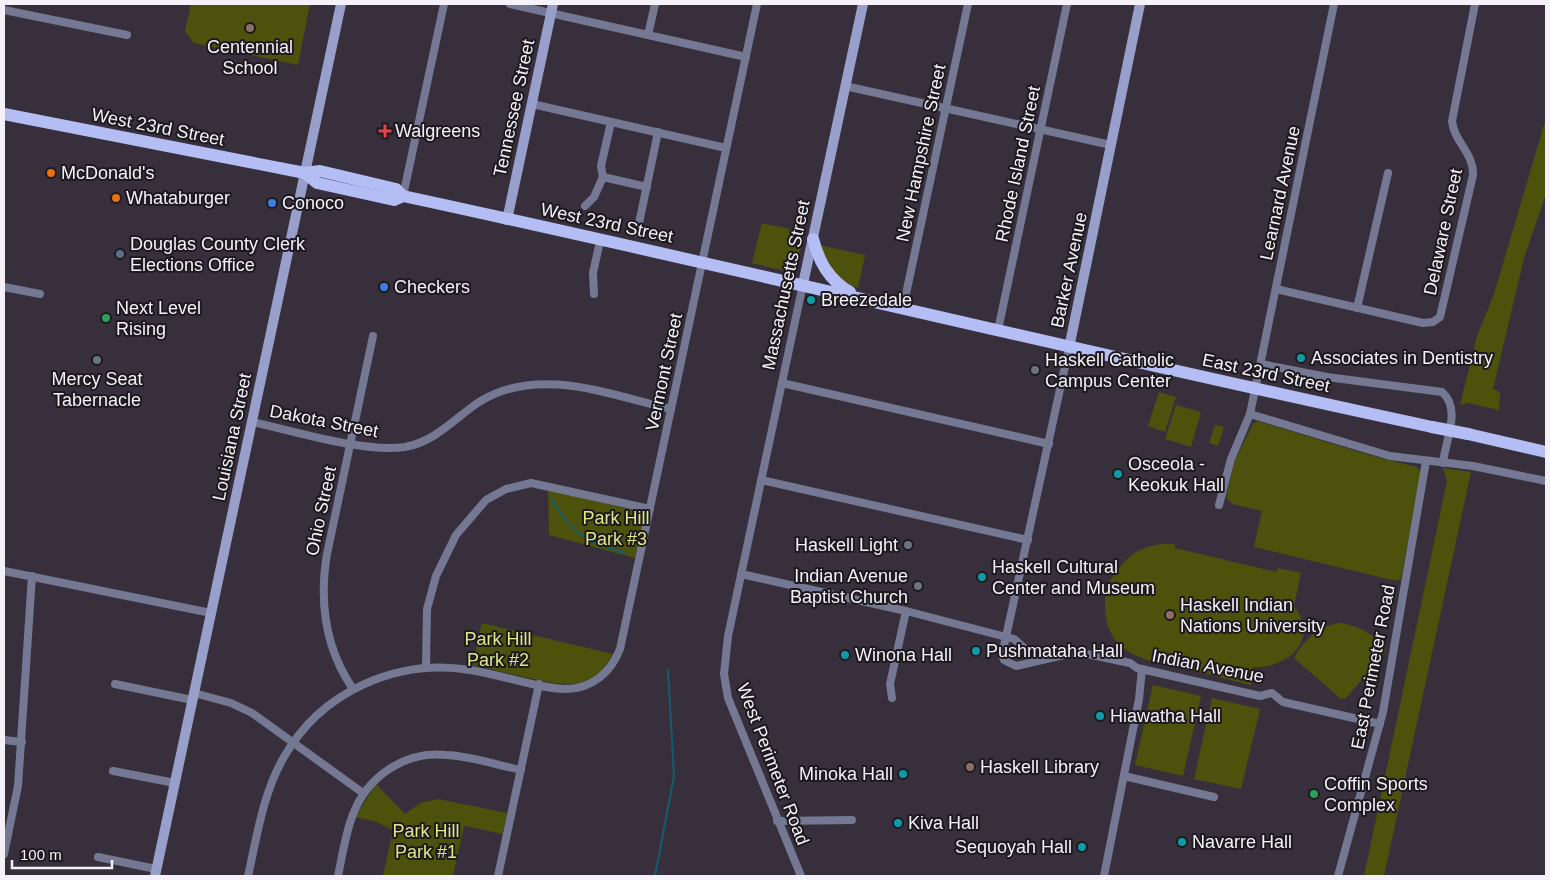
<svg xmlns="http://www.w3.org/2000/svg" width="1550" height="880" font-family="Arial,sans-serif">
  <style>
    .green { fill: #4c510c }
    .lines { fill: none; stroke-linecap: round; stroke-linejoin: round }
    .stream { stroke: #135c6f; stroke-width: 2 }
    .street { stroke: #747893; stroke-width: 8 }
    .secondary { stroke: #989fca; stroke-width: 10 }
    .primary { stroke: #b4bdf4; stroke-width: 12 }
    .primary-bridge { stroke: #b4bdf4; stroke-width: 12 }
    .education-dot { fill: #8d6e63; stroke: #1c191f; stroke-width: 2 }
    .health-dot { fill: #e0444e; stroke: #1c191f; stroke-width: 2 }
    .food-dot { fill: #e8710a; stroke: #1c191f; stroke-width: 2 }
    .shop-dot { fill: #3f7fe0; stroke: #1c191f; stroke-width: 2 }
    .service-dot { fill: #5c6f8a; stroke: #1c191f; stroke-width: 2 }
    .culture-dot { fill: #0f9aa8; stroke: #1c191f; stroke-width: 2 }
    .leisure-dot { fill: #2e9e5b; stroke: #1c191f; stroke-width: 2 }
    .worship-dot { fill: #6b7280; stroke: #1c191f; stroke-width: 2 }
    .labels { text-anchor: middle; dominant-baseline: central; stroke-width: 4; stroke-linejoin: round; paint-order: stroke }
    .poi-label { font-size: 18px; fill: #f5f1f9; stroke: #1c191f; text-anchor: start }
    .street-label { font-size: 18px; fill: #f5f1f9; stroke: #1c191f }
    .park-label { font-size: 18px; fill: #dee785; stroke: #1c191f }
  </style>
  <rect width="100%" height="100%" fill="#37303c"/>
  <g class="green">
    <path d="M 191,4 L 310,4 L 298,65 L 194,43 L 185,31 Z"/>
    <path d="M 1546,118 L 1546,194 L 1524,258 L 1493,389 L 1500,392 L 1499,410 L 1468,403 L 1460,405 L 1477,336 L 1494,294 Z"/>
    <path d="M 762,223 L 804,232 L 797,264 L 793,269 L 785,271 L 752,263 Z"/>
    <path d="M 819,245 L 865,255 L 858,288 L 838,280 Z"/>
    <path d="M 1159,392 L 1176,397 L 1165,432 L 1148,426 Z"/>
    <path d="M 1176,405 L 1201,412 L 1191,447 L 1165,439 Z"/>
    <path d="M 1257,421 L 1376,457 L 1417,467 L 1420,472 L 1418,486 L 1401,579 L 1396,581 L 1254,547 L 1262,511 L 1232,504 L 1226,497 L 1235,460 L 1253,424 Z"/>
    <path d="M 1215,425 L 1224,427 L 1218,446 L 1209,443 Z"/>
    <path d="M 1443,468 L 1471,472 L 1384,876 L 1364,876 L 1447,481 Z"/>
    <path d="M 548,489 L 641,512 L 644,519 L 635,558 L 549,535 Z"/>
    <path d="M 1162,544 L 1175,544 L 1175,548 L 1276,572 L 1278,568 L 1301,573 L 1294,606 C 1320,640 1288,669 1253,667 L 1251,685 C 1233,681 1212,675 1193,671 C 1154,662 1105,658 1105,606 C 1105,599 1105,588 1109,582 C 1124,561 1132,548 1162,544 Z"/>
    <path d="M 482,623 L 613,654 C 592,692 565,686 529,678 C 510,674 491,669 472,665 Z"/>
    <path d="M 1339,623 C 1359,625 1376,635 1386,651 L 1346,698 L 1341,699 L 1294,658 C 1304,640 1318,626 1339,623 Z"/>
    <path d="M 1153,685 L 1201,696 L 1183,776 L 1135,765 Z"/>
    <path d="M 1212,698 L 1260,709 L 1241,789 L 1194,779 Z"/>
    <path d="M 376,784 L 405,814 L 420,803 L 438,799 L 507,813 L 503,834 L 464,826 L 453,876 L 383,876 L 393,830 L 374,821 L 355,817 Z"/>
  </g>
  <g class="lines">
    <g class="stream">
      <path d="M 551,498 C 559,514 578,536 595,543 C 605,547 615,549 625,553"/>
      <path d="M 655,876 L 674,776 L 668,670"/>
    </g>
    <g class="street">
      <path d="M 510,4 L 746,57"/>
      <path d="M 4,10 L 127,35"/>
      <path d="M 648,35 L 655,4"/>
      <path d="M 845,86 L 1111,145"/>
      <path d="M 532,104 L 726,148"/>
      <path d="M 603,177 L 647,187"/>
      <path d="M 403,196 L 444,4"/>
      <path d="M 585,206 L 594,197 L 603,177 L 601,166 L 611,122"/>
      <path d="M 637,233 L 658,132"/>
      <path d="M 4,287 L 40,294"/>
      <path d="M 1276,289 L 1423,323 L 1433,322 L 1440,317 L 1473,175 C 1474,153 1454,142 1452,121 L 1475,4"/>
      <path d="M 594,294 L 593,273 L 600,241"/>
      <path d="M 903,308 L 968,4"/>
      <path d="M 1357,308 L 1388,173"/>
      <path d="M 998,330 L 1067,4"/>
      <path d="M 1069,348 L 1002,655 L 1004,660 L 1016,666 L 1068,654 L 1082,653 L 1130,663 L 1137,668 L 1260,696 L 1272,693 L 1283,702 L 1380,724"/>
      <path d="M 1261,364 L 1327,377 L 1442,392 C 1462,409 1445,441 1443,463"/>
      <path d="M 782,383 L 1049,444"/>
      <path d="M 1250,414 L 1390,456 L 1473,466 L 1546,481"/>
      <path d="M 252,422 C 294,431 363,453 405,447 C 435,442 455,418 479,402 C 538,365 610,395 671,409"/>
      <path d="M 761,480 L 1028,540"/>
      <path d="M 1219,505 L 1231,459 L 1250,414 L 1334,4"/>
      <path d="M 4,571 L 211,613"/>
      <path d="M 741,574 L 906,611 L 1014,639 L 1030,653 L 1051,656"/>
      <path d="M 426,666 L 427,609 L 436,576 L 456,535 L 486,500 L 506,489 L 531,483 L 650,509"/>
      <path d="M 115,684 L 192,700"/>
      <path d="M 353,689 C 325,648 319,602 327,554 L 373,336"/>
      <path d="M 194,693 L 231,703 L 252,713 L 363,793"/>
      <path d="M 892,698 L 890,684 L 906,611"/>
      <path d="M 4,740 L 22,742"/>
      <path d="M 113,771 L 175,783"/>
      <path d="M 1124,776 L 1214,797"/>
      <path d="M 777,821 L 852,820"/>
      <path d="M 4,854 L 18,786 L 32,576"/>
      <path d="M 98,857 L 156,869"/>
      <path d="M 248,876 C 257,836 263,793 284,757 C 321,692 396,658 470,670 C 499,674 539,689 566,689 C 592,689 611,672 620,649 L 757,4"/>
      <path d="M 338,876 C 342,857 345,836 352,817 C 366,777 404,751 446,755 C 471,756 497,765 521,770"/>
      <path d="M 498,876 L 539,684"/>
      <path d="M 801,876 L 728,698 L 724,674 L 728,636 L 803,284"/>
      <path d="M 1104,876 L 1139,699 L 1142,669"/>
      <path d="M 1338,876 L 1383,712 L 1426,461"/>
    </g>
    <g class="secondary">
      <path d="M 507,220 L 553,4"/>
      <path d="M 803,284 L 863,4"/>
      <path d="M 1069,348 L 1140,4"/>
      <path d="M 155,876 L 341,4"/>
    </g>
    <g class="primary">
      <path d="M 4,114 L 305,173 L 320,171 L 396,189 L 403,196 C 747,270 1088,354 1432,427"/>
      <path d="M 305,173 L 317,183 L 394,200 L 403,196"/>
      <path d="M 813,239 C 819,262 829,280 850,292"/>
      <path d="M 1468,434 L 1546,452"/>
    </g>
    <path class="primary-bridge" d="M 1432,427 L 1468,434"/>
  </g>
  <g class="education-dot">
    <circle cx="250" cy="28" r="5"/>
    <circle cx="1170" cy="615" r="5"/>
    <circle cx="970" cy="767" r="5"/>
  </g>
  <path class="health-dot" d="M382.5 123.5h5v5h5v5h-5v5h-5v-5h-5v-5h5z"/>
  <g class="food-dot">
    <circle cx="51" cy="173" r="5"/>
    <circle cx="116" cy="198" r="5"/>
  </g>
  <g class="shop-dot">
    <circle cx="272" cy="203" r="5"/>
    <circle cx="384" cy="287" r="5"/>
  </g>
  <circle class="service-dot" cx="120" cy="254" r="5"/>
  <g class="culture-dot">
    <circle cx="811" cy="300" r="5"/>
    <circle cx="1301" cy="358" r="5"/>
    <circle cx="1118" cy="474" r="5"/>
    <circle cx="982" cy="577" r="5"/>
    <circle cx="976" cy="651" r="5"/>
    <circle cx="845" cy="655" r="5"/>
    <circle cx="1100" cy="716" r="5"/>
    <circle cx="903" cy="774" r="5"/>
    <circle cx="898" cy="823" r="5"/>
    <circle cx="1182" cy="842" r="5"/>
    <circle cx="1082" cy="847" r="5"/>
  </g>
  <g class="leisure-dot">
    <circle cx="106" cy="318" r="5"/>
    <circle cx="1314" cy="794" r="5"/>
  </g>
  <g class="worship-dot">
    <circle cx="97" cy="360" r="5"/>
    <circle cx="1035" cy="370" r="5"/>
    <circle cx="908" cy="545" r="5"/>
    <circle cx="918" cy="586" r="5"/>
  </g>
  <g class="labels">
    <g class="poi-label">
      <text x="250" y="47" text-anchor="middle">Centennial<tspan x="250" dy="21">School</tspan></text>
      <text x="395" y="131">Walgreens</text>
      <text x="61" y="173">McDonald's</text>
      <text x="126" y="198">Whataburger</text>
      <text x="282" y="203">Conoco</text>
      <text x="130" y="244">Douglas County Clerk<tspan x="130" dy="21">Elections Office</tspan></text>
      <text x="394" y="287">Checkers</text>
      <text x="821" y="300">Breezedale</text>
      <text x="116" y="308">Next Level<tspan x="116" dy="21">Rising</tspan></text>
      <text x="1311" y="358">Associates in Dentistry</text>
      <text x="1045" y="360">Haskell Catholic<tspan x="1045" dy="21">Campus Center</tspan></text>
      <text x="97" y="379" text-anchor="middle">Mercy Seat<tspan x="97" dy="21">Tabernacle</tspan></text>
      <text x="1128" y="464">Osceola -<tspan x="1128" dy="21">Keokuk Hall</tspan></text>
      <text x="898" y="545" text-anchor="end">Haskell Light</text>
      <text x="992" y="567">Haskell Cultural<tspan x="992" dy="21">Center and Museum</tspan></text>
      <text x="908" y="576" text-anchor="end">Indian Avenue<tspan x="908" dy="21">Baptist Church</tspan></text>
      <text x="1180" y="605">Haskell Indian<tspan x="1180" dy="21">Nations University</tspan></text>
      <text x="986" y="651">Pushmataha Hall</text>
      <text x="855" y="655">Winona Hall</text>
      <text x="1110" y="716">Hiawatha Hall</text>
      <text x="980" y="767">Haskell Library</text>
      <text x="893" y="774" text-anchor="end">Minoka Hall</text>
      <text x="1324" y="784">Coffin Sports<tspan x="1324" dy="21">Complex</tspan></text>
      <text x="908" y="823">Kiva Hall</text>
      <text x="1192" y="842">Navarre Hall</text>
      <text x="1072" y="847" text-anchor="end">Sequoyah Hall</text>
    </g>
    <g class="street-label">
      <text transform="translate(514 108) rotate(-78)">Tennessee Street</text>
      <text transform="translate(158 127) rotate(11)">West 23rd Street</text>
      <text transform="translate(921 153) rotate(-78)">New Hampshire Street</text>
      <text transform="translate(1018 164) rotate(-78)">Rhode Island Street</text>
      <text transform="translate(1280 193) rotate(-78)">Learnard Avenue</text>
      <text transform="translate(607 223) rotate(12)">West 23rd Street</text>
      <text transform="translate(1443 232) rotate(-78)">Delaware Street</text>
      <text transform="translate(1069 270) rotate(-78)">Barker Avenue</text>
      <text transform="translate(786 285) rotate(-78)">Massachusetts Street</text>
      <text transform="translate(664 372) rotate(-78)">Vermont Street</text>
      <text transform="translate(1266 373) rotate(12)">East 23rd Street</text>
      <text transform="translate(324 421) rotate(11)">Dakota Street</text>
      <text transform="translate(232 437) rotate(-78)">Louisiana Street</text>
      <text transform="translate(321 511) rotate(-78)">Ohio Street</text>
      <text transform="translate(1208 666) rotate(11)">Indian Avenue</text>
      <text transform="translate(1373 667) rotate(-79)">East Perimeter Road</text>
      <text transform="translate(773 764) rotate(69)">West Perimeter Road</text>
    </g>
    <g class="park-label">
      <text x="616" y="518">Park Hill<tspan x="616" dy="21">Park #3</tspan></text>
      <text x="498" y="639">Park Hill<tspan x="498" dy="21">Park #2</tspan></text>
      <text x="426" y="831">Park Hill<tspan x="426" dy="21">Park #1</tspan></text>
    </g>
  </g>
  <rect width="1550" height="880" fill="none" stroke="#f5f1f9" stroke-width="10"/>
  <path d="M12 860v8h100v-8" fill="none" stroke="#f5f1f9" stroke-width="2.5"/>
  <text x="20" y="860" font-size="15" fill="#f5f1f9" stroke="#1c191f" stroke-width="4" paint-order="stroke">100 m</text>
</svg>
